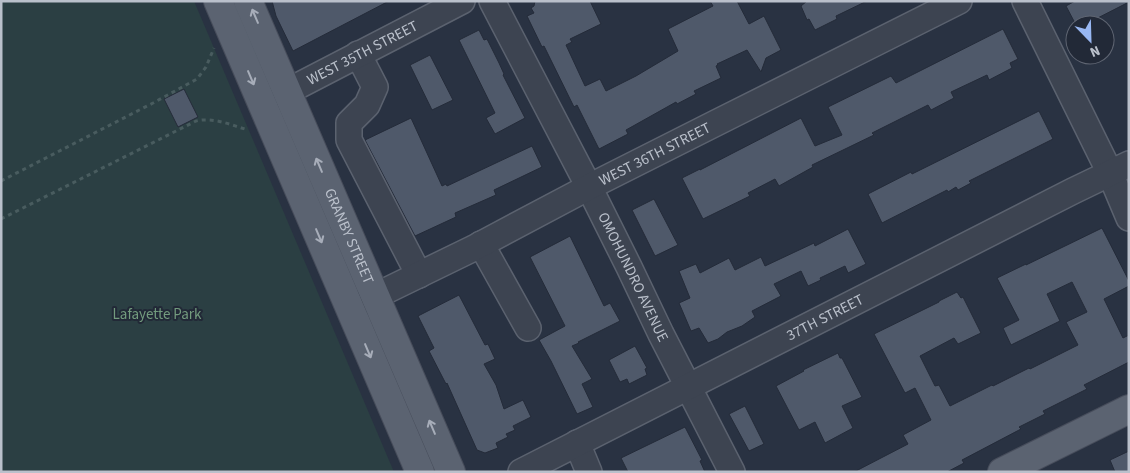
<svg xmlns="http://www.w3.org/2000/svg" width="1130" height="473" font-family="'Source Sans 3',sans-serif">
<rect width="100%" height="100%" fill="#293242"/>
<!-- green -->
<path fill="#2b3f43" d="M1,1H194L394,472H1Z"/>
<!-- building -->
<g fill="#4f596a" stroke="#242b39">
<path d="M272,1H389L293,51L276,16Z"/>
<path d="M535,1H590L601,24L570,39L572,42L566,45L585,86L600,79L606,91L636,76L678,51L668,29L713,6L710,1H737L749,24L764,16L781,50L766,58L761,72L747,50L717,64L718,65L716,66L721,78L694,91L696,94L677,104L676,102L626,130L628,134L599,149L577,105L574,107L544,46L542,47L527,16L534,13L531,8L534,6Z"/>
<path d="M807,1H867L836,16L837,19L815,30L809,19L807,20L801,6Z"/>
<path d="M1075,1H1129V2L1084,25H1076L1066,6Z"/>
<path d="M1003,29L1018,59L1010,63L1012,68L989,80L987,75L951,92L954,98L931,110L928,105L872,133L874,135L812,165L813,167L779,186L775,179L748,193L750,196L703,219L682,178L700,169V170L801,118L815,146L842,135L828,107L891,76L896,83Z"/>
<path d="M479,30L484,40L487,39L499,63L504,74L503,75L505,79L525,118L495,134L486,118L495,113L459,40Z"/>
<path d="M430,55L453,100L432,110L410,65Z"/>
<path d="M184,89L198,117L178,127L164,99Z"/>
<path d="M1039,111L1053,139L969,181L971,183L958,190L956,187L948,192L947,190L882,223L868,194L911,172L912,174Z"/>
<path d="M411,118L442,186L446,184L447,186L532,146L542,167L494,190L496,195L455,213L456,217L415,236L365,140Z"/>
<path d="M654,199L678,245L655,256L632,210Z"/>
<path d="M1102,228L1129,281V286L1104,299L1123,338L1129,335V362L1084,385L1087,389L1043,411L1045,414L1019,427L1021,429L962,460L964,463L947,472H854L908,444L903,435L931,420L915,388L905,393L874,334L939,302V301L957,292L961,298L963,297L981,333L958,344L954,338L920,356L935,386L939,385L950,406L992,385L993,386L1029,368L1030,369L1078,345L1066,322L1087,312L1072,282L1047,294L1060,321L1011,345L1003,328L1019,320L997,278L1026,264V265Z"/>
<path d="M848,229L866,264L848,273L845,266L820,278L821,280L808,286L801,271L774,284L781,296L752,311L755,317L742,326L727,332L718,339L708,343L699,328L691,331L679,303L690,298L679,271L696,264L700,273L729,258L735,270L761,257L765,266L814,243L815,246Z"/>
<path d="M570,236L604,306L610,303L620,321L578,342L579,343L572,346L592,379L582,384L593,407L577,414L551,361L539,340L565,326L530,257Z"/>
<path d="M459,295L485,345L488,344L495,359L484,364L496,385L504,409L523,400L531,417L513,426L515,430L506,434L508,437L496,443L498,448L485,453L477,450L447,383L446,384L429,351L434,348L418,316Z"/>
<path d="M635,346L647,368L645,369L647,375L629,384L627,379L620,382L609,360Z"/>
<path d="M838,353L840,358H842L862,397L842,406L853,428L825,443L815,422L799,430L776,386L804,371L803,370Z"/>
<path d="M745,406L764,444L749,451L729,414Z"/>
<path d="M685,427L702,460L700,461L705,472H628L621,458Z"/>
<path d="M1129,451V472H1115L1110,460Z"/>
</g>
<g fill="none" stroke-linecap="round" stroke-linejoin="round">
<!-- minor casing -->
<g stroke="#5b626f" stroke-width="28">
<g id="minor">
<path id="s1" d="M492,1L589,187L629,267L661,334L732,472"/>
<path d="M1025,1L1110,173L1129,218"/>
<path d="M358,54L375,87L367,105L349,123V140L419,275"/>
<path id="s2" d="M269,101L462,1"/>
<path d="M481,244L528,328"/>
<path id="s3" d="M357,305L474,248L589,187L716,123L959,1"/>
<path d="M577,443L589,472"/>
<path id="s4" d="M521,472L1073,191L1129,164"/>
</g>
</g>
<!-- major casing -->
<g stroke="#474d5b" stroke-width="30">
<g id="major">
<path d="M218,1L420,472"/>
<path id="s5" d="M248,1L451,472"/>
<path d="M1002,472L1129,409"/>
</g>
</g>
<!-- path -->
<g stroke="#495c5f" stroke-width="3" stroke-dasharray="4 4" stroke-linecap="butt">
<path d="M1,181L153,103L197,79L206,67L214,48"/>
<path d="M1,219L196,121C214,117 231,125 248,130"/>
</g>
<!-- minor -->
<use href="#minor" stroke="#3d4451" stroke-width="25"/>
<!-- major -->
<use href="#major" stroke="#5b6371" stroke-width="28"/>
</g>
<!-- one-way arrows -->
<defs><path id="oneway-shaft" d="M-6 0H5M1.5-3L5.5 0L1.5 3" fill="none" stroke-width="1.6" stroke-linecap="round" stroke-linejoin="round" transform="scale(1.25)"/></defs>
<g stroke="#a7adb9">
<use href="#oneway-shaft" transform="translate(255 16) rotate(-113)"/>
<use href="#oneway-shaft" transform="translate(251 78) rotate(67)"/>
<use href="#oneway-shaft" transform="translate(319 165) rotate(-113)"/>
<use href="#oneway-shaft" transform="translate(319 236) rotate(67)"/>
<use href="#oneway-shaft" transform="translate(368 351) rotate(67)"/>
<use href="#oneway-shaft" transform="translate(432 427) rotate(-113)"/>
</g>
<g text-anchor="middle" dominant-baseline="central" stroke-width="4" stroke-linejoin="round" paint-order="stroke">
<!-- street labels -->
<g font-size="15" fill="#bac0cb" stroke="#222937">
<text stroke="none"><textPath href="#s2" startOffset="105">WEST 35TH STREET</textPath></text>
<text stroke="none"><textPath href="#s3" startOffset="334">WEST 36TH STREET</textPath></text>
<text stroke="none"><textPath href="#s5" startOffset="256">GRANBY STREET</textPath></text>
<text stroke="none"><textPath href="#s1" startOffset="310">OMOHUNDRO AVENUE</textPath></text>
<text stroke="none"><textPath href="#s4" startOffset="341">37TH STREET</textPath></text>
</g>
<!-- park labels -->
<g font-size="15" fill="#739b7e" stroke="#222937">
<text x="157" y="314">Lafayette Park</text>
</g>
</g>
<!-- border -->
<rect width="1130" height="473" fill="none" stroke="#bac0cb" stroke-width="5"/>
<!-- north arrow -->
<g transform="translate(1090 40) rotate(157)"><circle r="24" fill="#222937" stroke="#5f6572"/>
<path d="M0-4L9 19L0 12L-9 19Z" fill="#98b7f2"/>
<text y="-8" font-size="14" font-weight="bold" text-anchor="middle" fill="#bac0cb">N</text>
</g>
</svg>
